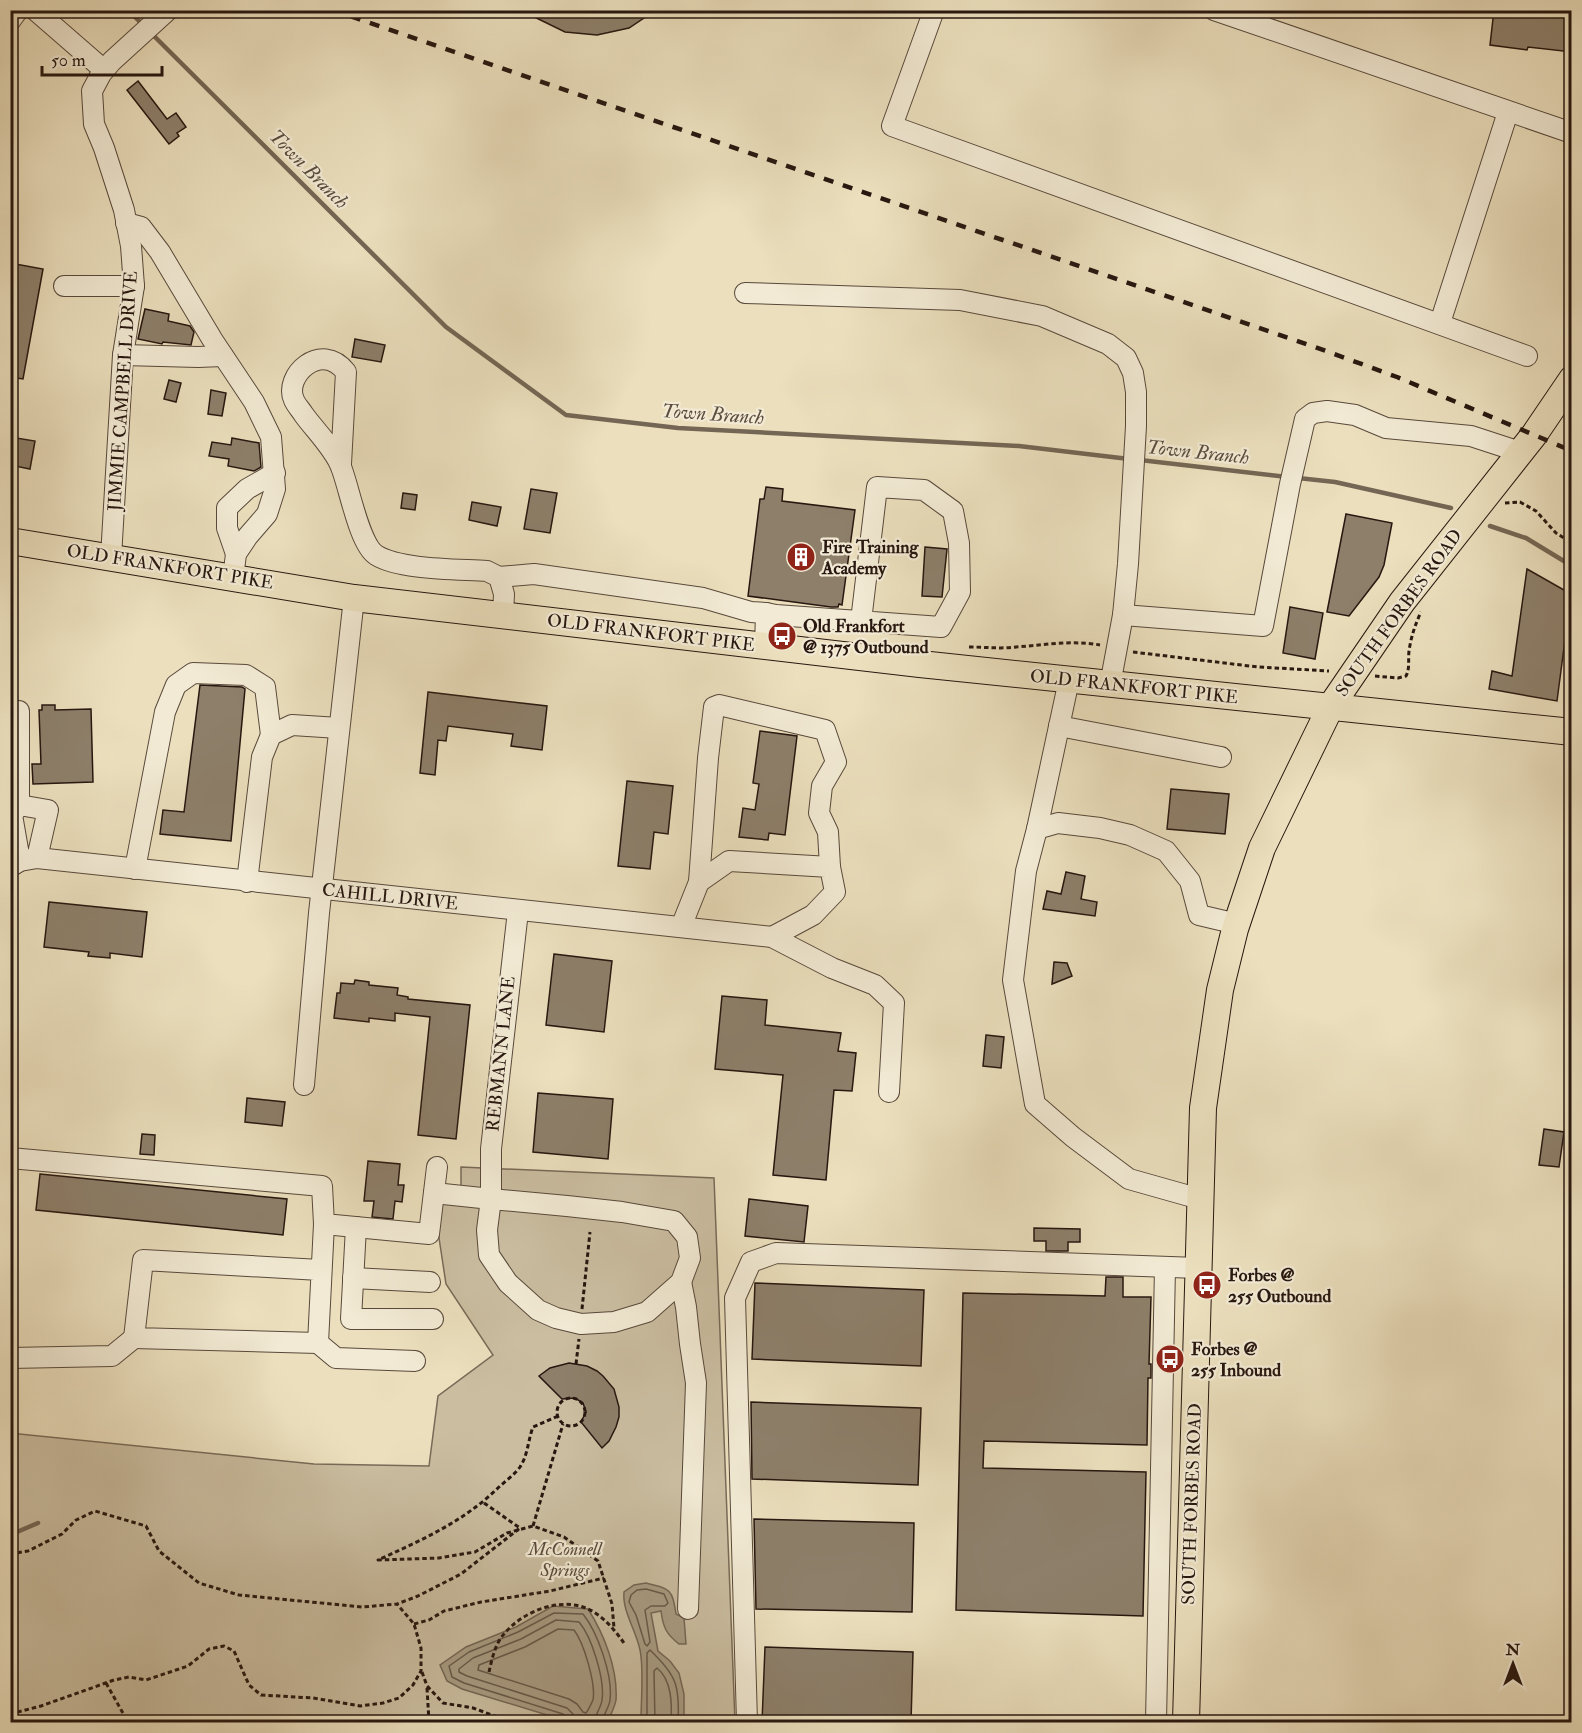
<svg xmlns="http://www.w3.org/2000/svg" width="1582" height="1733" font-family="'IM FELL Double Pica',serif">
<rect width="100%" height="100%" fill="#ebdfbd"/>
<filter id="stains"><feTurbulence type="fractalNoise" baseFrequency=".00333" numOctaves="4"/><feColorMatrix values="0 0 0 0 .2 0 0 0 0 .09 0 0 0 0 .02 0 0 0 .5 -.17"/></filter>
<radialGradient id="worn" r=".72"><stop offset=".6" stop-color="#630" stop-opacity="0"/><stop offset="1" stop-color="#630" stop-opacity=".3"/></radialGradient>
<!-- green -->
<path fill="#cabda0" stroke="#786a58" stroke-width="1.5" d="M461,1167L714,1178L735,1722H11L10,1433L314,1464L429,1466L438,1396L493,1355L446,1284L434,1205L461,1201Z"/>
<!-- water -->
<g fill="#a89b82" stroke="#746654" stroke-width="1.5">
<path d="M646,1583C671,1589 672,1589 676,1614L684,1618L686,1644H679C666,1634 663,1627 661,1611L651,1613L658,1651L670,1661L679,1673L684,1694V1722H643L641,1720C641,1701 644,1668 640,1650C636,1630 622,1611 624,1592L634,1585Z"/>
<path d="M553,1606L588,1609C604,1634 618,1669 616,1700C615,1707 610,1715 608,1722H570L462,1689L447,1681L440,1665L466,1647L516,1627Z"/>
</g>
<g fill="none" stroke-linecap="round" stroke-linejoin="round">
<!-- shore -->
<g stroke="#685949" stroke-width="1.5">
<path d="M646,1589L664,1594L668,1603L665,1606H651L645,1610L650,1642L647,1646L645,1644L636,1615L629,1602L631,1595L637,1590Z"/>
<path d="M558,1629L574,1630C584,1643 596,1684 593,1700C591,1704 589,1709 586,1713L583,1712L577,1704L569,1699L478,1670L479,1665L525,1647Z"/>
<path d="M568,1722L567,1717L563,1714L464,1683L452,1677L449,1666L469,1652L518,1632L554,1613L583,1614C598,1633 613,1676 610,1700C609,1708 603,1715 602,1722"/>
<path d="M575,1722L573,1714L567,1708L467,1676L459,1672V1669L473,1658L521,1639L556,1620L579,1622C592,1637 605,1680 602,1700C601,1708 595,1714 595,1722"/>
<path d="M647,1722V1653L650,1650C676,1675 680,1685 678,1722"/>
<path d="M655,1722L654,1671L657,1668C672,1680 672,1704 671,1722"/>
</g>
<!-- stream -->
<g stroke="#746654" stroke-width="4.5">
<path d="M128,10L144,26"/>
<path d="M150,32L446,327L566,415L678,428L1019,446L1129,459"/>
<path d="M1140,460L1287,477"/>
<path d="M1298,478L1335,482L1451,508"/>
<path d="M1490,526L1526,538L1572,566"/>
<path d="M10,1535L38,1523"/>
</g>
</g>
<!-- building -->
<g fill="#8d7f6a" stroke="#271710" stroke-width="1.5">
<path d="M520,10H656L629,28L597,35L565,32Z"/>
<path d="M1494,10H1548L1572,13V52L1528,47L1527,50L1490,45Z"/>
<path d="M138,81L167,119L176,113L186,127L177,133L179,136L169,144L127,90Z"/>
<path d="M10,263L43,269L23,379L10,377Z"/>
<path d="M145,309L169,314L168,321L190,326L194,332L191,345L163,342L162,344L138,339Z"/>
<path d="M355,339L385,345L381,362L352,357Z"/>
<path d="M169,380L181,383L176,402L164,399Z"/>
<path d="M211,390L226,393L222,416L208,414Z"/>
<path d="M10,437L35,441L30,469L10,465Z"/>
<path d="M232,438L259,443L261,467L254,471L228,466L229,459L209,456L212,442L231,445Z"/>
<path d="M766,487L783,489L782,501L855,510L842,605L839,604L838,607H831L748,596L760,499H764Z"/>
<path d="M531,489L557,493L550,533L524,529Z"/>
<path d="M403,493L417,495L415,510L401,508Z"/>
<path d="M472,502L501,507L497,526L469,520Z"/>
<path d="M1346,514L1392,523L1384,565L1379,577L1349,616L1327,612Z"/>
<path d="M925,547L947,549L942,597L922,596Z"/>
<path d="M1527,569L1571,594L1557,701L1489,689L1492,671L1512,676Z"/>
<path d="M1290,607L1323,613L1315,659L1283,653Z"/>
<path d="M200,685L242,687L245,689L231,841L160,834L163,810L184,812Z"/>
<path d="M428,692L547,706L542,750L511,746L513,734L448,726L446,741L438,740L435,775L420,773Z"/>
<path d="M42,705H55V710L91,709L93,782L33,784L32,764H41L39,710H42Z"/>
<path d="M760,731L797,736L785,835L769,833L768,840L739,837L743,808L755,810L759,784L753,783Z"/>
<path d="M627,781L673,786L668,834L654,832L650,869L618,866Z"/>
<path d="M1171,789L1229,794L1225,834L1167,829Z"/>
<path d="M1066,872L1085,876L1081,899L1097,902L1095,916L1043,909L1047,891L1061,894Z"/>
<path d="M49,902L147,912L142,957L110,953V958L88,956L89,952L44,947Z"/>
<path d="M554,954L612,961L604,1032L546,1025Z"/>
<path d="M1054,962L1067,963L1072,976L1052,984Z"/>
<path d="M355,980L369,982V985L398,988L397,995L408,997V999L470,1005L456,1139L418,1135L430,1017L395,1013V1021L369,1018V1022L334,1018L337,993H340L341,983L354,984Z"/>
<path d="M722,996L767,1000L765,1025L841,1033L838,1051L856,1053L852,1091L834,1090L826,1180L773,1175L783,1075L715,1069Z"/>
<path d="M986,1035L1004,1037L1001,1068L983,1066Z"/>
<path d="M538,1093L613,1099L608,1159L533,1152Z"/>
<path d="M247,1098L285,1102L282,1126L245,1122Z"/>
<path d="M1544,1129L1564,1132L1559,1167L1539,1165Z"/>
<path d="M142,1134L155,1135L154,1155L140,1154Z"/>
<path d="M368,1161L400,1164L398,1185H404L402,1202L395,1201L393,1219L372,1217L374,1201H364Z"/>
<path d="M40,1174L287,1199L283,1235L36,1210Z"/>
<path d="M749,1199L808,1206L804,1242L745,1236Z"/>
<path d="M1034,1228L1080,1229V1242H1068V1251H1046V1241H1034Z"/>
<path d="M1106,1277H1123V1297H1151L1149,1364H1151V1378H1148L1147,1445L984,1441L983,1468L1146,1472L1143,1616L956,1610L963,1293L1105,1296Z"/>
<path d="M755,1283L924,1290L921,1366L752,1359Z"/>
<path d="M569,1363L587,1366L597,1371L603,1376L614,1389L619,1407V1417L616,1427L609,1441L602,1448L581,1422L586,1412L583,1403L575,1398L562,1399L539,1376L550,1368Z"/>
<path d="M751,1402L921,1408L918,1485L752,1479Z"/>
<path d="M754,1519L914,1523L912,1612L756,1609Z"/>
<path d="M765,1647L913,1652L911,1722H762Z"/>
</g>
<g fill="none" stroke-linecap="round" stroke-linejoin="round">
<!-- minor casing -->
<g stroke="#58493b" stroke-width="22">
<g id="minor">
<path d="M35,10L104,70"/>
<path d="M934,10L892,126L1527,356"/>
<path d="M1214,10L1572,133"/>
<path d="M10,21L18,10"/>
<path d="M126,223L141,227L160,252L212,339L254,402L271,437L275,489L267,514L248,536L236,554L233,578"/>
<path d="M64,286H134"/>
<path d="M745,293L960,300L1042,316L1108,344L1126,358L1133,373L1136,392V426L1128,564L1123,615L1110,685"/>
<path d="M1440,323L1508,112"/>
<path d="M123,355L198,357L223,356"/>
<path d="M341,464L346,372C321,340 283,376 294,400C296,405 301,410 304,415C315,430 335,450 341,467C349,486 359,544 376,555C400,570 457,569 487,571L499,577L504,594L503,616"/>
<path d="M236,554L227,528V508L247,489L275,473"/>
<path d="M111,557L123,355L134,286L131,246L124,210L104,148L94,124L92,91L101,74L112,61L168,10"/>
<path d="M499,577L534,574L703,598L751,612L766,613"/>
<path d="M1123,615L1263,626L1290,484L1305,419L1313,413L1327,411L1355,415L1386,428L1471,436L1520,452"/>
<path d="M765,646L766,613L776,615L941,627L960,592L959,543L953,511L924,490L877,487L861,621"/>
<path d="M19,711V805"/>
<path d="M1059,726L1221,757"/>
<path d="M1037,829L1069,680"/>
<path d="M20,861L12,815L19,805L48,810L37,858"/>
<path d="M10,867L20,861L37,858L772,937L832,968L875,985L894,1003L889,1092"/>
<path d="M135,869L165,712L176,685L193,673L246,675L265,687L271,735"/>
<path d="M247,882L262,757L271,735L292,725L339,728"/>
<path d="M699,882L708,758L714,707L719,705L825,730L836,762L822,786L819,813L828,832L830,867"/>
<path d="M681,927L699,882L729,861L830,867L835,892L813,915L772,937"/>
<path d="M304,1085L319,913L354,598"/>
<path d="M10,1158L322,1186L324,1224L429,1234L437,1167"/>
<path d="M434,1193L491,1199L567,1206L622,1212L674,1221L687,1237L690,1258L681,1282L647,1312L614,1322L581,1324L556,1318L538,1310L508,1283L489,1255L487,1230L491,1199V1149L518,911"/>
<path d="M1200,1199L1129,1179L1073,1137L1035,1104L1013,980L1026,871L1037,829L1058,823L1100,828L1130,835L1166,851L1190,881L1199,915L1237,924"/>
<path d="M356,1227L351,1319H433"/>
<path d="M320,1270L143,1260L134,1338L318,1343L324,1224"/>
<path d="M353,1278L430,1282"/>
<path d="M681,1282L686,1307L690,1344L696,1383L688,1609"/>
<path d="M318,1343L336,1358L415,1361"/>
<path d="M10,1358L112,1356L134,1338"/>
<path d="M747,1722L735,1298L751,1262L776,1253L1198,1268"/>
<path d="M1156,1722L1165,1267"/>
</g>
</g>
<!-- major casing -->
<g stroke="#271710" stroke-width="28">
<g id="major">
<path d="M10,541L354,598L920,664L1572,732"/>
<path d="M1186,1722L1203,1108L1220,990L1235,929L1262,848L1331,706L1402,602L1534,435L1572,379"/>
</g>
</g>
<!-- path -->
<g stroke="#271710" stroke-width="3" stroke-dasharray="4.5 3" stroke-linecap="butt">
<path d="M1505,503L1520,502L1536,511L1556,533L1572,543"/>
<path d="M969,647C985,647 1001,649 1016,647C1044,645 1072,640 1100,645"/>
<path d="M1133,652L1258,667L1329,671"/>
<path d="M1375,676L1398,678L1406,676C1410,669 1408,660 1409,651C1411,637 1415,625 1421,612"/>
<path d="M582,1309L590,1232"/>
<path d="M576,1364L579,1339"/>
<circle cx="571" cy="1412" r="14"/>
<path d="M558,1416L533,1427C528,1440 528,1455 520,1467C515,1474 507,1480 500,1486C465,1521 422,1540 378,1560L439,1558L475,1552L507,1533L533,1526L564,1537L598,1561L612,1604L614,1628"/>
<path d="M533,1526L563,1424"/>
<path d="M10,1554L28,1551L62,1534L76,1520L95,1511L146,1526L159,1551L199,1583L239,1595L362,1607L397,1604L418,1596L461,1574L520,1528L484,1503"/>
<path d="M414,1624L429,1620L444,1611L481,1602L550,1591L604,1578"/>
<path d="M422,1672L427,1686L443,1703L473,1708L511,1722"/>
<path d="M489,1672C492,1659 495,1644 504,1634C521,1613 556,1598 583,1607C601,1613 614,1629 624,1643"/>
<path d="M106,1683L124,1715V1722"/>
<path d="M427,1688L429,1722"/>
<path d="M10,1714L41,1706L114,1680L129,1677L146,1680L188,1666L209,1649L224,1646L234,1651L249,1685L261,1695L313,1698L360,1706L383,1703L399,1698L413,1685L421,1671V1648L414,1624L397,1604"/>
</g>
<!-- minor -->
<use href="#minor" stroke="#f2ead4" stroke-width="20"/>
<!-- major -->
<use href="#major" stroke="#ebdfbd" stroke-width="26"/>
<!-- rail -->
<path stroke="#271710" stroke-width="4.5" stroke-dasharray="10 10" stroke-linecap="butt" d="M332,10L1315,347L1397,377L1572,451"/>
</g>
<!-- icons -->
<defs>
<g id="building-disc" transform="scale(1.5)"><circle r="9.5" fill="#8f2418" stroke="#f2ead4"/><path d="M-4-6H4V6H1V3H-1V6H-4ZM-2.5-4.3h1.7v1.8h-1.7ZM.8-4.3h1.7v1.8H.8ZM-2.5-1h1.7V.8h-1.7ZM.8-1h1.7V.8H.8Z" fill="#fff"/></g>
<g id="bus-disc" transform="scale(1.5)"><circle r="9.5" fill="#8f2418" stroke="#f2ead4"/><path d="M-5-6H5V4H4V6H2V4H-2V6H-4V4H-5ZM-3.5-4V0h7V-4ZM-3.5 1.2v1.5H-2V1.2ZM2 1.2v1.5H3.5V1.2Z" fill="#fff"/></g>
</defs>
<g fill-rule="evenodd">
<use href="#building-disc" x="801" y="557"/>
<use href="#bus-disc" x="782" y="636"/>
<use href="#bus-disc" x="1207" y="1285"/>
<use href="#bus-disc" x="1170" y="1359"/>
</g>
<g text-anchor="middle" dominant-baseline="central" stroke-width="4.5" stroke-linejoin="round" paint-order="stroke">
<!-- street labels -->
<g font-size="18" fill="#271710" stroke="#f2ead4">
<text transform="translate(123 391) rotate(-86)">JIMMIE CAMPBELL DRIVE</text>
<text transform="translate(170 567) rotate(9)">OLD FRANKFORT PIKE</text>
<text transform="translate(1399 613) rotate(-54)">SOUTH FORBES ROAD</text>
<text transform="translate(651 633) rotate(7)">OLD FRANKFORT PIKE</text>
<text transform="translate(1134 687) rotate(6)">OLD FRANKFORT PIKE</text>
<text transform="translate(390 897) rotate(6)">CAHILL DRIVE</text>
<text transform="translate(501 1054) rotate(-84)">REBMANN LANE</text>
<text transform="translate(1192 1504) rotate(-88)">SOUTH FORBES ROAD</text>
</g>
<!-- poi labels -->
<g font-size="18" font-weight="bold" fill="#271710" stroke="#f2ead4" text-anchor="start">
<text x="822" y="547">Fire Training<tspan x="822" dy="21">Academy</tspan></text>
<text x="803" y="626">Old Frankfort<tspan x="803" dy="21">@ 1375 Outbound</tspan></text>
<text x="1228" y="1275">Forbes @<tspan x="1228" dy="21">255 Outbound</tspan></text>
<text x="1191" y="1349">Forbes @<tspan x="1191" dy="21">255 Inbound</tspan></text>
</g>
<!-- park labels -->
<g font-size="18" font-style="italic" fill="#58493b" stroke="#f2ead4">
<text x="565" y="1549">McConnell<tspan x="565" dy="21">Springs</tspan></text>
</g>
<!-- water labels -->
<g font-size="20" font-style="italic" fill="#5b4c3e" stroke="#f2ead4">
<text transform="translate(309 169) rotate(45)">Town Branch</text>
<text transform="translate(713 414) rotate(4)">Town Branch</text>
<text transform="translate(1198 452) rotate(6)">Town Branch</text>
</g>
</g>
<!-- margin -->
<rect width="1582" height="1733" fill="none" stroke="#ebdfbd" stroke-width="36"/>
<rect x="12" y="12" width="1558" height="1709" fill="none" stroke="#271710" stroke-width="3"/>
<rect x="18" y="18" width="1546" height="1697" fill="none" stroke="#271710" stroke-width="1.5"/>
<!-- north arrow -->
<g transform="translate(1513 1664)" stroke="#f2ead4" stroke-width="4.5" paint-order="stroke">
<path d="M0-4.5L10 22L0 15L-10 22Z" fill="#271710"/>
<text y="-9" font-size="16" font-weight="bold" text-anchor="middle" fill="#271710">N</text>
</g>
<!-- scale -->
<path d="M42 66v9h120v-9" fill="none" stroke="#271710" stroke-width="3"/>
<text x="51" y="66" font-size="18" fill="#271710" stroke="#f2ead4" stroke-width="4.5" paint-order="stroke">50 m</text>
<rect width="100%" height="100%" filter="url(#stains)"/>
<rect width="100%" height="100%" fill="url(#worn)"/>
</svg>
